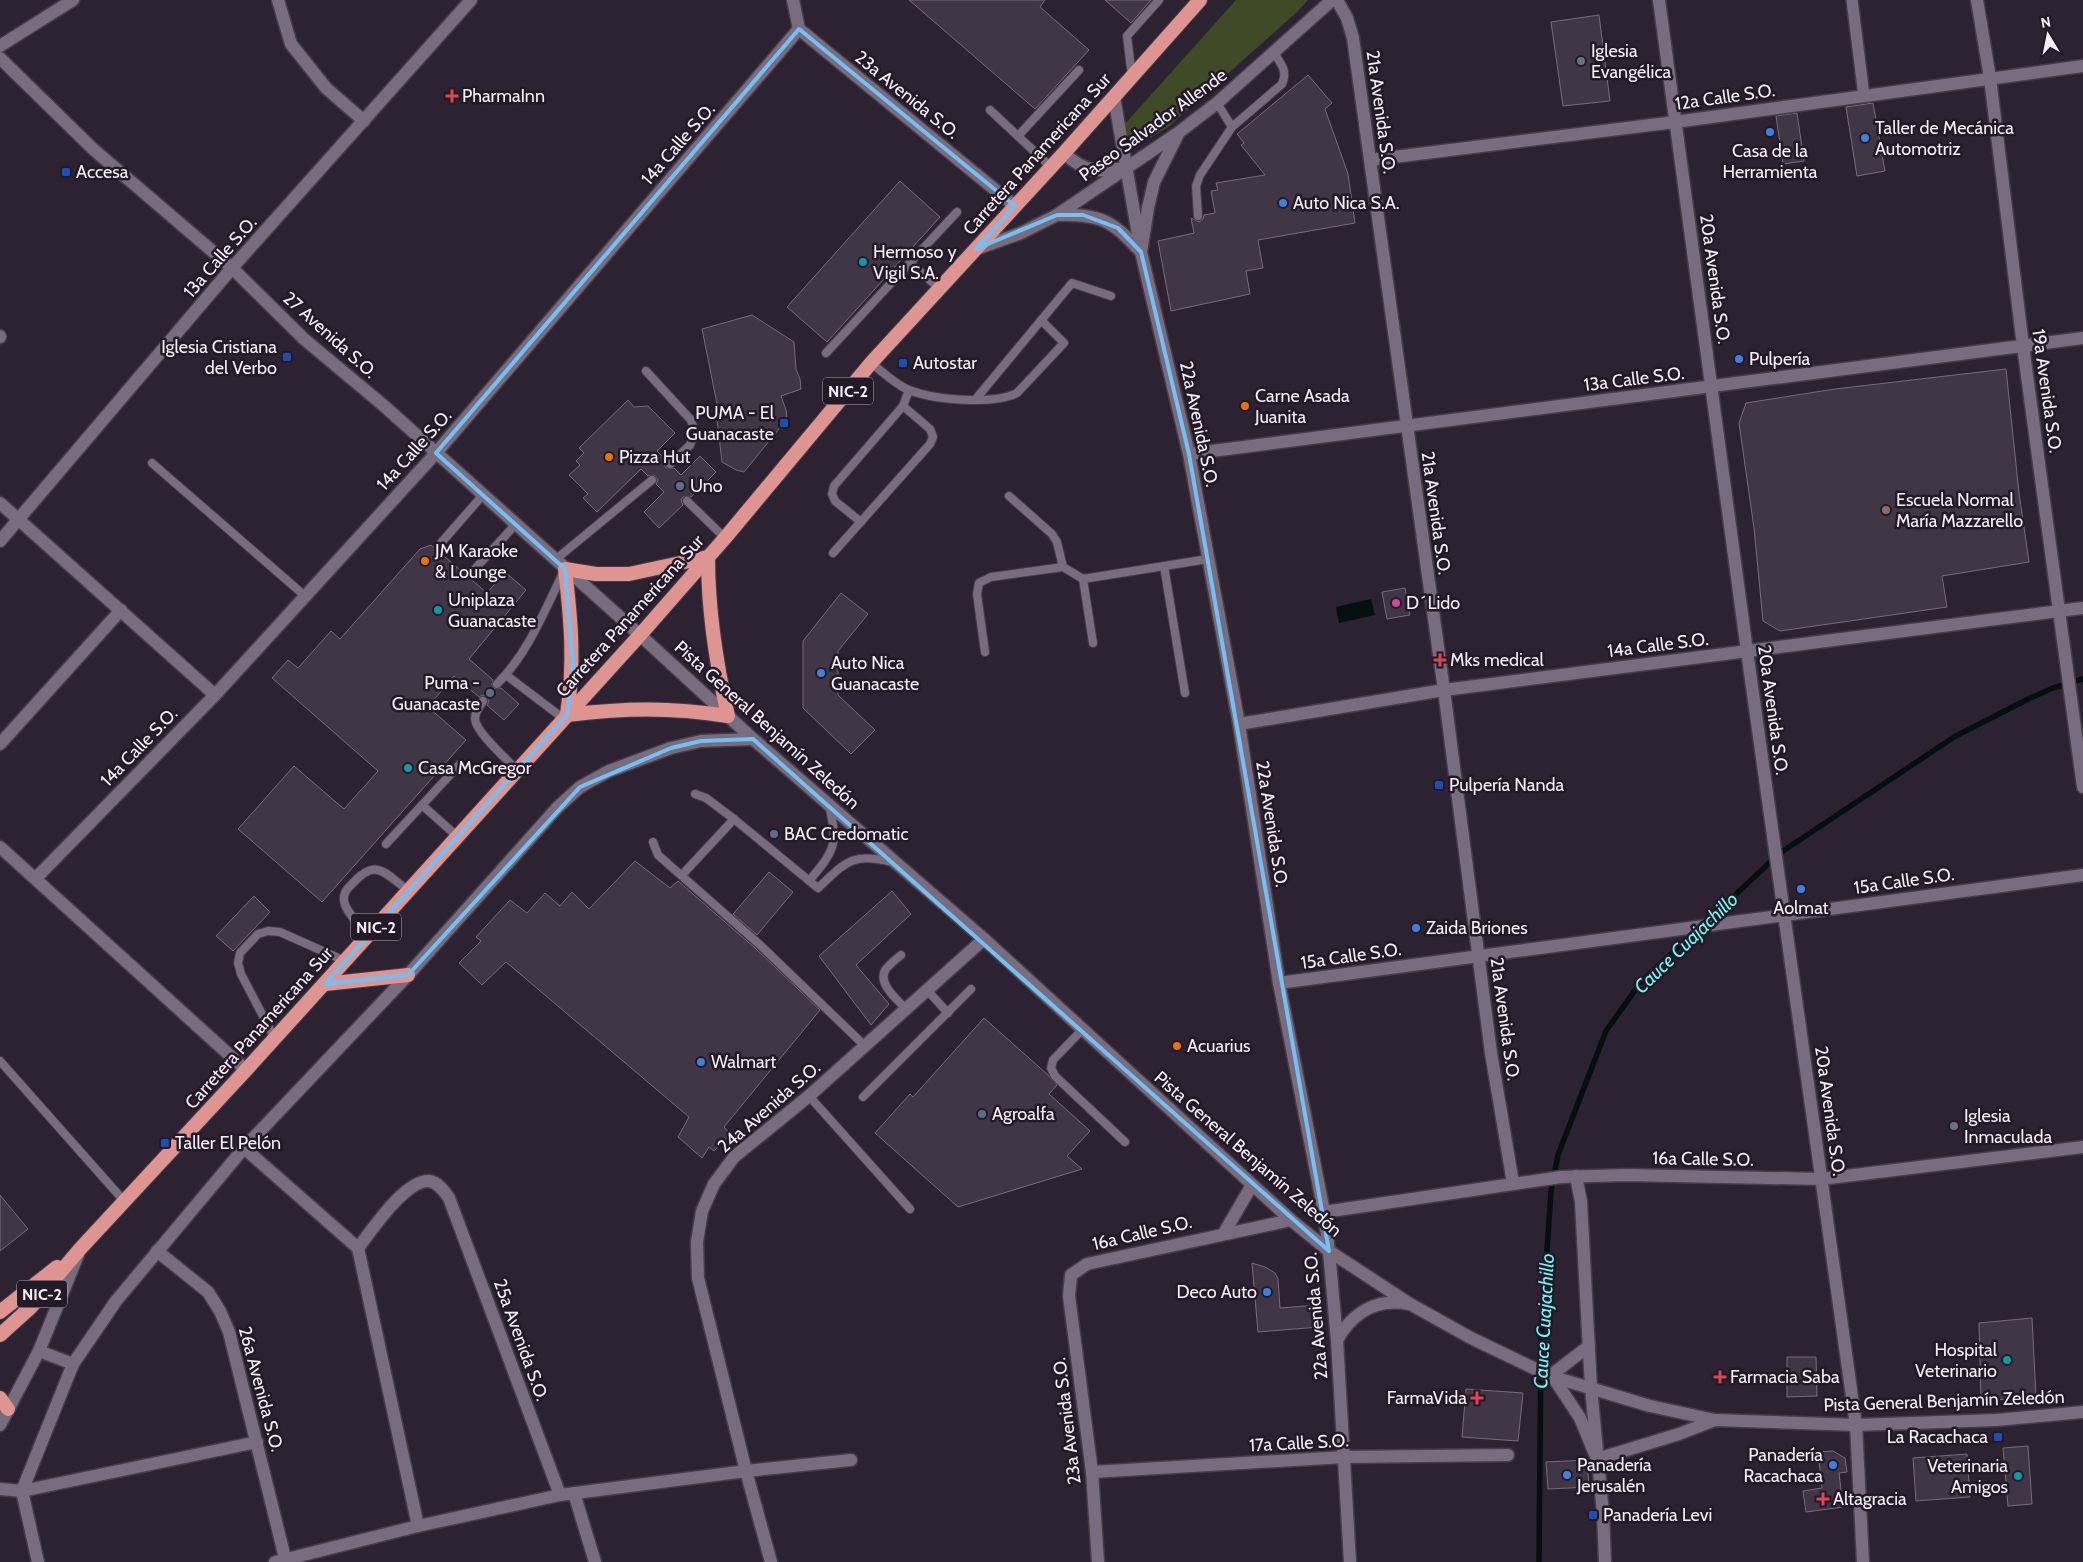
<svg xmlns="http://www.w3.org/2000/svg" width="2083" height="1562" font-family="Cabin,sans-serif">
<rect width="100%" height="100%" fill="#2d2231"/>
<!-- green -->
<path fill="#3f4b26" d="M1236,0H1308L1297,12L1167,128L1138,145L1127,140L1124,125Z"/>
<!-- water -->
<path fill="#040f0f" d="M1371,599L1375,615L1339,623L1336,607Z"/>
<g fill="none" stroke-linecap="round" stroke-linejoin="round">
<!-- stream -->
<g stroke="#040f0f" stroke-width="5.5">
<path d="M1704,924L1780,853L1954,737L2028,699L2053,688L2083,679"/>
<path d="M1539,1562L1541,1340L1551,1191L1558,1155L1606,1031L1641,982L1697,930"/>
</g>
</g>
<!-- building -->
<g fill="#413646" stroke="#786b7d">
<path d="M909,0H1045L1040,7L1089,50L1035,109Z"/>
<path d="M1105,0H1151L1131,23Z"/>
<path d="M1599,15L1610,101L1563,106L1551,22Z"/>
<path d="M1308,75L1332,103L1325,109L1348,174L1355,223L1258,240L1263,268L1246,271L1250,294L1171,311L1158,241L1194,233L1191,218L1199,222L1203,219L1204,215L1215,213L1211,191L1218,190L1216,183L1265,175L1241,145L1244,143L1237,134Z"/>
<path d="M1873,103L1885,171L1857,176L1846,107Z"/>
<path d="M1797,113L1804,161L1783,164L1776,116Z"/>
<path d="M900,181L940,217L827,342L787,307Z"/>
<path d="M752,315L794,342L796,369L800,379L801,389L781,396L786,410L787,419L744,472L736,470L722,462L717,420L720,419L702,329Z"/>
<path d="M2006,369L2019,493L2029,562L1942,576L1947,607L1780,631L1763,621L1754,528L1739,423L1746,403L1835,389Z"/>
<path d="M628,400L634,407L648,406L675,433L657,451L666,460L664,465L666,468H674L681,475L700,456L716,472L691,497H683L681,500L683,505L659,528L644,512L664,492L656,484L658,480L654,475L648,476L641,469L597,512L583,498L588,494L569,475L580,465L576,461L584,453L579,448Z"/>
<path d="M431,545L487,593L505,572L526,590L469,659L493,680L492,685L494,688H501L519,704L504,720L487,705L489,701L487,697L483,695L479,697L454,676L428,707L466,740L322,902L238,829L294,766L344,809L378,771L272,678L288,660L298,668L331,631L340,639L420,549Z"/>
<path d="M1405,588L1410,615L1387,619L1382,592Z"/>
<path d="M841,593L868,614L838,651V695L875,730L851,754L803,708V641Z"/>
<path d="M635,861L670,888L678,881L755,948L820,1010L724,1127L730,1134L714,1151L709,1147L702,1158L678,1137L689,1117L506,962L482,985L459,963L481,941L476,937L510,900L527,913L545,893L560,906L572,892L589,909Z"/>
<path d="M769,872L793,892L757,935L733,914Z"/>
<path d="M892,891L911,914L856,965L889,1004L871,1025L819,956Z"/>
<path d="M254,896L270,912L233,951L216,936Z"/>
<path d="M984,1018L1048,1075L1057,1085L1049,1094L1090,1131L1067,1156L1082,1169L958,1207L875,1133L910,1094L913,1097Z"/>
<path d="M0,1195L28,1229L0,1251Z"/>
<path d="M1252,1263L1265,1267L1275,1273L1278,1279L1280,1308L1318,1305L1319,1327L1258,1332Z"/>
<path d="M2032,1318L2036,1397L1981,1401L1979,1323Z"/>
<path d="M1787,1357H1816L1817,1396L1787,1397Z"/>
<path d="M1466,1389L1523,1393L1518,1441L1462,1437Z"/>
<path d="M2028,1446L2032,1504L2008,1506L2003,1448Z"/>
<path d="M1833,1451L1845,1458L1847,1472L1839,1473L1843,1507L1806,1512L1803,1491L1822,1488L1818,1452Z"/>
<path d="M1967,1454L1970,1497L1916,1501L1913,1458Z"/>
<path d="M1587,1460L1589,1487L1548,1489L1546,1462Z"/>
</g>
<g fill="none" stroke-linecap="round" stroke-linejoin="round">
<!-- service casing -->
<g stroke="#463d4a" stroke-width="10">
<g id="service">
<path d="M1132,77L1127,36L1159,0"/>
<path d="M1217,103L1232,127"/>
<path d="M990,110L1051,167"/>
<path d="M1018,136L1079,70"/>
<path d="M1198,216L1196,186L1200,175L1232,127L1282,84C1288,71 1281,64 1274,53"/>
<path d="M910,263L940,289"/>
<path d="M826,353L957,212"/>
<path d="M871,363C883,372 896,385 909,390C934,400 993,405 1017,393L1064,343L1041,320"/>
<path d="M646,371L691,420L695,433L690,445L670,464"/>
<path d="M975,400L1072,283L1111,296"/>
<path d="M152,463L305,596"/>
<path d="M1009,496L1052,534L1057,542L1063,567"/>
<path d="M687,501L725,538"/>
<path d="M861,522L835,501L832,494L834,486L903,406L909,390"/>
<path d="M441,543L482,496"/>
<path d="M833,553L930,444L933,437L930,429L903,406"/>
<path d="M555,560L652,480"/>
<path d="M1164,566L1185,693"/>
<path d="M473,571L515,525"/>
<path d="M1083,579L1093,643"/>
<path d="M985,652L977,594L979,583L991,577L1063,567L1083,579L1208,559"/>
<path d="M506,675L564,719"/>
<path d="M497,684C528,653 544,612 563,573"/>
<path d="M483,701C479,707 475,712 475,719C476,733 508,760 518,771"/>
<path d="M695,794L706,798L734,819L818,888C846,862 852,852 892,862"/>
<path d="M422,805L458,837"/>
<path d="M653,842L658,855L759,944L865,1046"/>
<path d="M386,844L460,764"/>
<path d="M682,875L734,819"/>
<path d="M809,881C834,851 839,845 829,806"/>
<path d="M369,935C361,926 346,913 344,901C343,893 347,889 352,884C377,857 384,873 409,891"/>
<path d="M901,955C896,959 890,964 886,969C876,983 898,1000 906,1009"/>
<path d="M927,990L948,1013"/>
<path d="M1082,1030L1053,1060L1051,1068L1055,1076L1125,1142"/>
<path d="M275,1039L241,974L238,963L240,953L258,934L268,931L280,932L345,961"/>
<path d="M0,1061L125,1202"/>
<path d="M809,1096L910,1209"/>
<path d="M863,1097L971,989"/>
</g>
</g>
<!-- pedestrian casing -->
<g stroke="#463d4a" stroke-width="14">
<path id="pedestrian" d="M1852,0L1864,96"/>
</g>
<!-- minor casing -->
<g stroke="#463d4a" stroke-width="15">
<g id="minor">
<path d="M278,0L291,44L326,88L364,121"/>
<path d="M793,0L799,29L1015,206"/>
<path d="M1337,0L1347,18L1353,38L1444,690L1491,1053L1513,1183"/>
<path d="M1977,0L1990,78L2023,346L2083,787"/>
<path d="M0,46L73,0"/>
<path d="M1114,97L1141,252L1189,454L1239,724L1279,983L1324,1212L1329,1251L1337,1340L1350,1562"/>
<path d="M1370,160L1675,122L2083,66"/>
<path d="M0,336V337"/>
<path d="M1189,454L2083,338"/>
<path d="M0,503L215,695"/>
<path d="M0,541L232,268L471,0"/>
<path d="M1239,724L1444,690L2083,608"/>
<path d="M0,744L121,610"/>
<path d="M0,847L246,1070"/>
<path d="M36,878L215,695L436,453L799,29"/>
<path d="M1279,983L2083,875"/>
<path d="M244,1148L358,1248L418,1526"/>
<path d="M1576,1176L1581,1202L1591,1388L1603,1513L1605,1562"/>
<path d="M1324,1212L1561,1177L1626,1175L1821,1179L2083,1147"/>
<path d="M1224,1233L1252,1185"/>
<path d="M358,1248C372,1230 405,1180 429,1181C438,1182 444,1191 449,1198L560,1495"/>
<path d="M157,1251L208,1292L220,1311L229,1332L286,1562"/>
<path d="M1856,1425L1863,1562"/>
<path d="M1597,1459L1679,1434L1715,1420"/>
<path d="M1092,1472L1344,1457L1508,1455"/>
<path d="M0,1489L22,1491L73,1364L116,1301L244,1148L408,975L557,808L580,787L609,771L671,748L701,741L753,739"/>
<path d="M574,1493L595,1562"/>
<path d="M38,1562L22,1491L257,1442"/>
<path d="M275,1562L418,1526L560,1495L746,1471L851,1460"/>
<path d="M771,1562L746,1471L698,1278L697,1242L702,1211L714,1184L734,1157L809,1096L984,939"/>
<path d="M1098,1562L1092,1472L1069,1296L1071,1275L1087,1264L1291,1220"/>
</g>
</g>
<!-- tertiary casing -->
<g stroke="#463d4a" stroke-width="15">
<g id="tertiary">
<path d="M1659,0L1747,651L1856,1425"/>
<path d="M1064,153C1085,173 1098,172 1125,168"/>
<path d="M1057,215C1102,214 1111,220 1141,252"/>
<path d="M976,249L1021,233L1057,215L1178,133L1217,103L1332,0"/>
<path d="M1141,252L1148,208L1154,182L1178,134"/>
</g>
</g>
<!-- secondary casing -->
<g stroke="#463d4a" stroke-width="15">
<g id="secondary">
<path d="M0,58L93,149L232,268L304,339L383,405L640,635L753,739L984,939L1291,1220L1329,1251L1410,1304L1471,1338L1550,1376L1650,1406L1715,1420L1856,1425L1996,1420L2083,1412"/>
<path d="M1337,1340C1353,1312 1377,1298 1409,1304"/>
<path d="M39,1351L73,1364"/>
<path d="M1550,1376L1589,1346"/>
<path d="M1553,1377L1580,1418L1597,1459"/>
<path d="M0,1425L39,1351L78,1255"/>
</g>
</g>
<!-- trunk casing -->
<g stroke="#463d4a" stroke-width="16">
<g id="trunk">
<path d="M567,714C575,664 571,620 565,569L596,574H629L708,557"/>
<path d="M567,715C626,708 669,707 728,716C716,663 708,611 708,557"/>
<path d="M325,984L408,975"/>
<path d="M0,1312L57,1267"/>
<path d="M0,1335L31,1307L80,1249L246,1070L640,635L725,538L871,363L1064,153L1200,0"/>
<path d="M0,1398L8,1409"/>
</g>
</g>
<!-- service -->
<use href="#service" stroke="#786c7e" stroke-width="8"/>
<!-- pedestrian -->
<use href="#pedestrian" stroke="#786c7e" stroke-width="11"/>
<!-- minor -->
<use href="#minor" stroke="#786c7e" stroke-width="12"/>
<!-- tertiary -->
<use href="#tertiary" stroke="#786c7e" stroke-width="12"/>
<!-- secondary -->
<use href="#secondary" stroke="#786c7e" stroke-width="12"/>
<!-- trunk -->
<use href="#trunk" stroke="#de9592" stroke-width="14"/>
</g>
<!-- marked area -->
<path fill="none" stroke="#74c0f6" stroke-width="4" stroke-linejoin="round" d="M799,29L1015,206L976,249L1057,215H1083L1118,228L1141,252L1189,454L1329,1251L753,739L701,741L671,748L580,787L408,975L325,984L567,715L573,667L565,569L436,453Z"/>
<!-- markers -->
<g fill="#6b7280" stroke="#231927" stroke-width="2">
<circle cx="1581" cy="61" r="5"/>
<circle cx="1954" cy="1126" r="5"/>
</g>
<g fill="#e0444e" stroke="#231927" stroke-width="2">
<path d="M449.5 88.5h5v5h5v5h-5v5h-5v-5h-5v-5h5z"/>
<path d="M1437.5 652.5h5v5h5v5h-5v5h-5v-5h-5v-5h5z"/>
<path d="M1717.5 1369.5h5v5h5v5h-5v5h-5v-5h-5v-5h5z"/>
<path d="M1474.5 1390.5h5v5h5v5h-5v5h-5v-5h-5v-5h5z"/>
<path d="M1820.5 1491.5h5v5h5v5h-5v5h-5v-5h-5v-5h5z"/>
</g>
<g fill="#3f7fe0" stroke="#231927" stroke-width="2">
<circle cx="1770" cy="132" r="5"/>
<circle cx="1865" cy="138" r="5"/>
<circle cx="1283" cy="203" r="5"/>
<circle cx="1739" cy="359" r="5"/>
<circle cx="821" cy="673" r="5"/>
<circle cx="1801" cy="889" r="5"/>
<circle cx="1416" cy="928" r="5"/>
<circle cx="701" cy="1062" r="5"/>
<circle cx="1267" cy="1292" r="5"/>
<circle cx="1833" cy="1465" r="5"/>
<circle cx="1567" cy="1475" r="5"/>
</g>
<g fill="#1a4fb4" stroke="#231927" stroke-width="2">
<rect x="61" y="167" width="10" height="10" rx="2.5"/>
<rect x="282" y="352" width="10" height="10" rx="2.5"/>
<rect x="898" y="358" width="10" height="10" rx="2.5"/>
<rect x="779" y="418" width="10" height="10" rx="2.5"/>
<rect x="1434" y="780" width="10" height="10" rx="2.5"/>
<rect x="160" y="1138" width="10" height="10" rx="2.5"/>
<rect x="1993" y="1432" width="10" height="10" rx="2.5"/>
<rect x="1588" y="1510" width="10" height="10" rx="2.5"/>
</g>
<g fill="#0f9aa8" stroke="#231927" stroke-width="2">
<circle cx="863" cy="262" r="5"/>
<circle cx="438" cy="610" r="5"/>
<circle cx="408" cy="768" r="5"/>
<circle cx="2007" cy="1360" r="5"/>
<circle cx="2018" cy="1476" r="5"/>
</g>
<g fill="#e8710a" stroke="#231927" stroke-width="2">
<circle cx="1245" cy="406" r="5"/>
<circle cx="609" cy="457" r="5"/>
<circle cx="425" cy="561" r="5"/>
<circle cx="1177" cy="1046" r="5"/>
</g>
<g fill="#5c6f8a" stroke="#231927" stroke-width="2">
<circle cx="680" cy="486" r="5"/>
<circle cx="490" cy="693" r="5"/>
<circle cx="774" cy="834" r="5"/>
<circle cx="982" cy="1114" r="5"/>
</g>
<circle fill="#8d6e63" stroke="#231927" stroke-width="2" cx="1886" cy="510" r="5"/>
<circle fill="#d1479c" stroke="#231927" stroke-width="2" cx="1396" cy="603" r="5"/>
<g text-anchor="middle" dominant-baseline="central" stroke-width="5" stroke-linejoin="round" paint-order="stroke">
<!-- shield labels -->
<g fill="#231927" stroke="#b6aeb9" stroke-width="1">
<rect x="823" y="377.5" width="50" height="27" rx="4"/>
<rect x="351" y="913.5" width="50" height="27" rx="4"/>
<rect x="17" y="1280.5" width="50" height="27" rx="4"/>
</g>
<g font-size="16" font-weight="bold" fill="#f5eef8">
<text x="848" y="391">NIC-2</text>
<text x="376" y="927">NIC-2</text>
<text x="42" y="1294">NIC-2</text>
</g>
<!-- poi labels -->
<g font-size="18" fill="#f5eef8" stroke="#231927" text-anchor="start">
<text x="1591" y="51">Iglesia<tspan x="1591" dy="21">Evangélica</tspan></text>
<text x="462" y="96">PharmaInn</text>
<text x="1875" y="128">Taller de Mecánica<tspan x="1875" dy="21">Automotriz</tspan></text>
<text x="1770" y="151" text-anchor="middle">Casa de la<tspan x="1770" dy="21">Herramienta</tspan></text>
<text x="76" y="172">Accesa</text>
<text x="1293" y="203">Auto Nica S.A.</text>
<text x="873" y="252">Hermoso y<tspan x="873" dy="21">Vigil S.A.</tspan></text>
<text x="277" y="347" text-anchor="end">Iglesia Cristiana<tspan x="277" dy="21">del Verbo</tspan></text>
<text x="1749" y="359">Pulpería</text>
<text x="913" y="363">Autostar</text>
<text x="1255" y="396">Carne Asada<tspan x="1255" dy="21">Juanita</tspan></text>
<text x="774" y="413" text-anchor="end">PUMA - El<tspan x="774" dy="21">Guanacaste</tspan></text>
<text x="619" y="457">Pizza Hut</text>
<text x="690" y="486">Uno</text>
<text x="1896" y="500">Escuela Normal<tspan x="1896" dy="21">María Mazzarello</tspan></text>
<text x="435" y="551">JM Karaoke<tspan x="435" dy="21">&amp; Lounge</tspan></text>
<text x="448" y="600">Uniplaza<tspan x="448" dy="21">Guanacaste</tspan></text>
<text x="1406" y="603">D´Lido</text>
<text x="1450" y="660">Mks medical</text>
<text x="831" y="663">Auto Nica<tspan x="831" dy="21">Guanacaste</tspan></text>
<text x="480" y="683" text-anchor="end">Puma -<tspan x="480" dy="21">Guanacaste</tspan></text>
<text x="418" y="768">Casa McGregor</text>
<text x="1449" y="785">Pulpería Nanda</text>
<text x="784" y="834">BAC Credomatic</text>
<text x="1801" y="908" text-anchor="middle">Aolmat</text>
<text x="1426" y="928">Zaida Briones</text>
<text x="1187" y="1046">Acuarius</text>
<text x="711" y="1062">Walmart</text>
<text x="992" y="1114">Agroalfa</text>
<text x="1964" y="1116">Iglesia<tspan x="1964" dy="21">Inmaculada</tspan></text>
<text x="175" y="1143">Taller El Pelón</text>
<text x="1257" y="1292" text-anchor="end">Deco Auto</text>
<text x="1997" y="1350" text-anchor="end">Hospital<tspan x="1997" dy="21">Veterinario</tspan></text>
<text x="1730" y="1377">Farmacia Saba</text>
<text x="1467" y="1398" text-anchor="end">FarmaVida</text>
<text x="1988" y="1437" text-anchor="end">La Racachaca</text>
<text x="1823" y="1455" text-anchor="end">Panadería<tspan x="1823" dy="21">Racachaca</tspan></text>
<text x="1577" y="1465">Panadería<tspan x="1577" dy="21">Jerusalén</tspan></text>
<text x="2008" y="1466" text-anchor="end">Veterinaria<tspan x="2008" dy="21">Amigos</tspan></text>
<text x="1833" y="1499">Altagracia</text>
<text x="1603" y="1515">Panadería Levi</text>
</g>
<!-- street labels -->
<g font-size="18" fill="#f5eef8" stroke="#231927">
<text transform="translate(907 95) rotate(39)">23a Avenida S.O.</text>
<text transform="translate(1725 97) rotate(-8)">12a Calle S.O.</text>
<text transform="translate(1381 112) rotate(82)">21a Avenida S.O.</text>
<text transform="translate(1153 125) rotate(-36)">Paseo Salvador Allende</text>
<text transform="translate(678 144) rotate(-49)">14a Calle S.O.</text>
<text transform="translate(1037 154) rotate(-48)">Carretera Panamericana Sur</text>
<text transform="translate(220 257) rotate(-49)">13a Calle S.O.</text>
<text transform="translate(1715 279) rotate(82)">20a Avenida S.O.</text>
<text transform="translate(330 335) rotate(42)">27 Avenida S.O.</text>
<text transform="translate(1634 379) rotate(-7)">13a Calle S.O.</text>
<text transform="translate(2047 391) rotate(82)">19a Avenida S.O.</text>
<text transform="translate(1199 424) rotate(78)">22a Avenida S.O.</text>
<text transform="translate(414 450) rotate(-48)">14a Calle S.O.</text>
<text transform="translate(1436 513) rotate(82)">21a Avenida S.O.</text>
<text transform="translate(630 616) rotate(-48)">Carretera Panamericana Sur</text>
<text transform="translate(1658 645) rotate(-7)">14a Calle S.O.</text>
<text transform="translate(1773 710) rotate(82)">20a Avenida S.O.</text>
<text transform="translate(767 725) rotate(42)">Pista General Benjamín Zeledón</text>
<text transform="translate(139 747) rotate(-46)">14a Calle S.O.</text>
<text transform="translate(1272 824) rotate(81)">22a Avenida S.O.</text>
<text transform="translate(1904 881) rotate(-8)">15a Calle S.O.</text>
<text transform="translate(1351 956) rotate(-8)">15a Calle S.O.</text>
<text transform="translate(1505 1019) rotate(82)">21a Avenida S.O.</text>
<text transform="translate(259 1028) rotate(-48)">Carretera Panamericana Sur</text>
<text transform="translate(769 1107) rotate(-41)">24a Avenida S.O.</text>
<text transform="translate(1830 1111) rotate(82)">20a Avenida S.O.</text>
<text transform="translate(1248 1154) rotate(41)">Pista General Benjamín Zeledón</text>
<text transform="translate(1703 1159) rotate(1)">16a Calle S.O.</text>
<text transform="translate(1142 1233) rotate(-13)">16a Calle S.O.</text>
<text transform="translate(1316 1316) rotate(-95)">22a Avenida S.O.</text>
<text transform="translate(521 1340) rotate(70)">25a Avenida S.O.</text>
<text transform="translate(261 1389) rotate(75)">26a Avenida S.O.</text>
<text transform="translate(1944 1401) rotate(-2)">Pista General Benjamín Zeledón</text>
<text transform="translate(1067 1421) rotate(-97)">23a Avenida S.O.</text>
<text transform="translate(1299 1443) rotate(-3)">17a Calle S.O.</text>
</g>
<!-- water labels -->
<g font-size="19" font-style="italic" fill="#70f7f7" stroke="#231927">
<text transform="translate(1686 943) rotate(-44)">Cauce Cuajachillo</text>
<text transform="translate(1544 1321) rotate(-87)">Cauce Cuajachillo</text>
</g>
</g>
<!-- north arrow -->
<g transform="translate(2048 35) rotate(350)" stroke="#231927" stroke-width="4" paint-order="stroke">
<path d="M0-4L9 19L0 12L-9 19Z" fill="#f5eef8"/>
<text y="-8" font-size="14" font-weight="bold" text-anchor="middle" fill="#f5eef8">N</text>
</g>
</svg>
